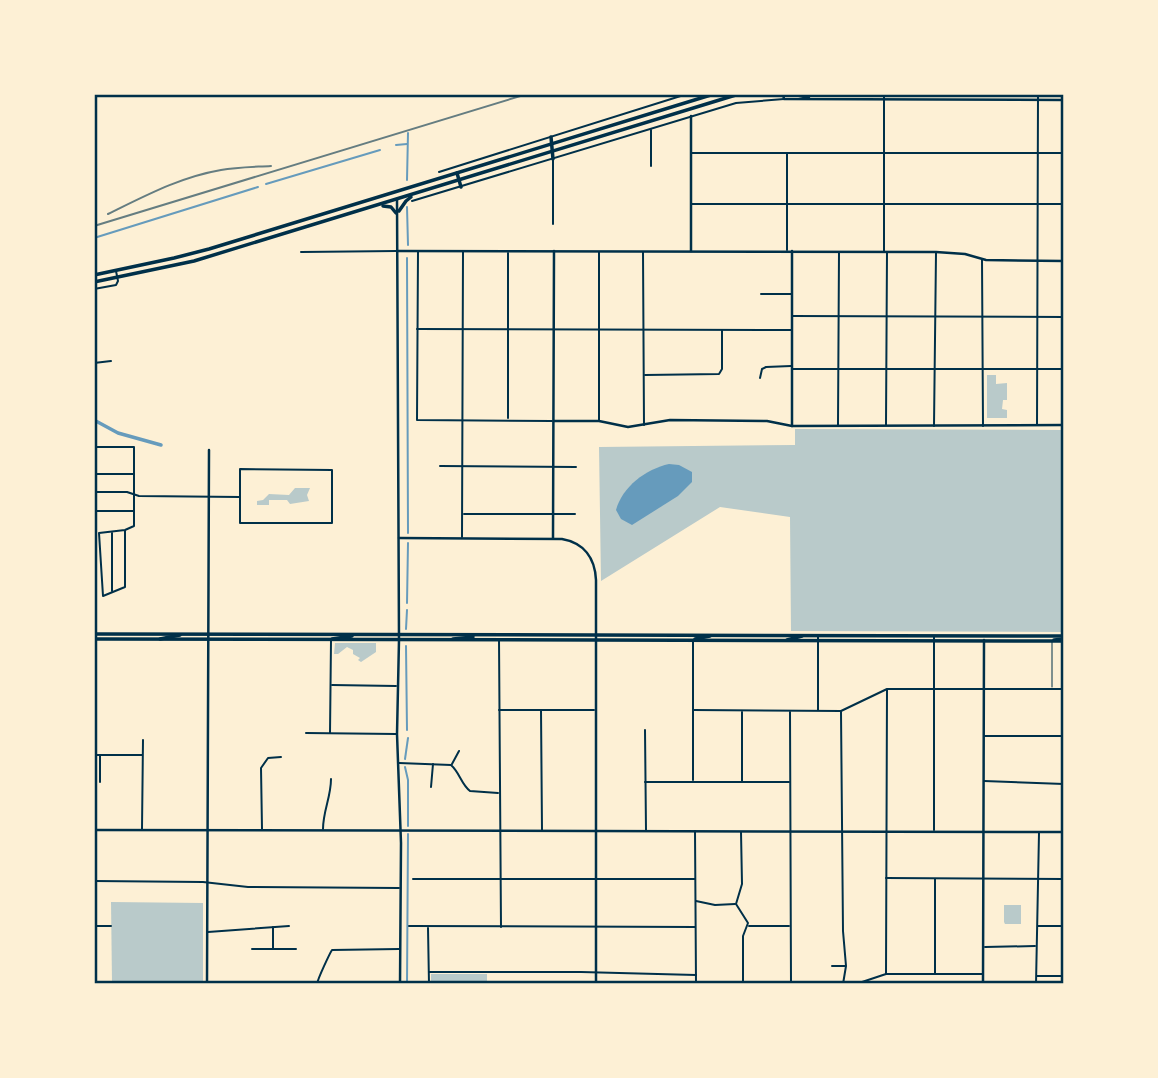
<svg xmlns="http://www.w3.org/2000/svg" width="1158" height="1078" font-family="'PT Sans Narrow',sans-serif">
<rect width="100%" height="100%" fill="#fdf0d5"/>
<!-- green -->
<g fill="#b9caca">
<path d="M987,375H996V384L1007,383V400H1003L1002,409L1007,410V418H987Z"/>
<path d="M795,429L1063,430V632L791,631L790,517L720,507L601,581L599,447L795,445Z"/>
<path d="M295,488H310L307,495L309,501L290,504L287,500H269V505H257V501L263,500L269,494L289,495Z"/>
<path d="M335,643H376V652L361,662L358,660L360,658L353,654V650L347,647L338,654H334Z"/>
<path d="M111,902L203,903V983H112Z"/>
<path d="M1004,905H1021V924H1005L1004,922Z"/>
<rect x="431" y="974" width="56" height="9"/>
</g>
<!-- water -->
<path fill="#669bbc" d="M669,464L679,465L692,472V482L678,496L632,525L621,519L616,510C622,487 646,469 669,464Z"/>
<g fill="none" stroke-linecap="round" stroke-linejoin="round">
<!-- stream -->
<g stroke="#669bbc" stroke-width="2">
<path d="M396,145L407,144"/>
<path d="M407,180L408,133"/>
<path d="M266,184L380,150"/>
<path d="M407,207L408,245"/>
<path d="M94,238L258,187"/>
<path d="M407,258L408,533"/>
<path d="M407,603L408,543"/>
<path d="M406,629L407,610"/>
<path d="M406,646L407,730"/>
<path d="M405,759L408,738"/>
<path d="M405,767L408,780V826"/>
<path d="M407,984L408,834"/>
</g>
<!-- canal -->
<path stroke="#669bbc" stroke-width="3.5" d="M94,420L118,433L161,445"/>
<!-- service -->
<path stroke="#003049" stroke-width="1" d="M1052,687V642"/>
<!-- minor -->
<g stroke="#003049" stroke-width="2">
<path d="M884,94V251"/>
<path d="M651,130V166"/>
<path d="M691,153H1064"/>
<path d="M787,154V250"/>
<path d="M439,172L687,94"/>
<path d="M412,201L736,103L784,99"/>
<path d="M691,204H1064"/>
<path d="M553,224V160"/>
<path d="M301,252L397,251"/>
<path d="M418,252L417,420L552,421"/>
<path d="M599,252V421"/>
<path d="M643,252L644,425"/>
<path d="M982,260L983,426"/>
<path d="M94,289L116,285L118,281L116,271"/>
<path d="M761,294H791"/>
<path d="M792,316L1064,317"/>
<path d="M417,329L791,330"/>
<path d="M94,363L111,361"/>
<path d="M792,369H1064"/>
<path d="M645,375L719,374L722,369V330"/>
<path d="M760,378L762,369L766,367L791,366"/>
<path d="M508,418V253"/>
<path d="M838,425L839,252"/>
<path d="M886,425L887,252"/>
<path d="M1037,425L1038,94"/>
<path d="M934,426L936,253"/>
<path d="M94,447H134V526L125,530L99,533L103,596L125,587V530"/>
<path d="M440,466L576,467"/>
<path d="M240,469L332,470V523H240Z"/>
<path d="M94,474H134"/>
<path d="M94,492H127L139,496L240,497"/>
<path d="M94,511H133"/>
<path d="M464,514H575"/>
<path d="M462,537L463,252"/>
<path d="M112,591V533"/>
<path d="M818,635V710"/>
<path d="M499,639L501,927"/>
<path d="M332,685L396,686"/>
<path d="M499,710H594"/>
<path d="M541,710L542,830"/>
<path d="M693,710L841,711L887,689H1064"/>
<path d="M790,712L791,984"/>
<path d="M841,712L843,931L846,966L843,984"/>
<path d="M645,730L646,830"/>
<path d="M306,733L396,734"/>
<path d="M330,733L331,641"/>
<path d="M984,736H1064"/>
<path d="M94,755H142"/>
<path d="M399,763L451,765C460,773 461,784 470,791L498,793"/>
<path d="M452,764L459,751"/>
<path d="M693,780V642"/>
<path d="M984,781L1064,784"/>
<path d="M100,782V756"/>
<path d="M645,782H789"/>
<path d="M742,782V712"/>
<path d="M431,787L433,764"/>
<path d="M142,829L143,740"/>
<path d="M262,829L261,768L268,758L281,757"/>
<path d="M323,829C323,811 331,797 331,779"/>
<path d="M934,830V636"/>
<path d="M695,831L696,984"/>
<path d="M741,832L742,884L736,904L748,923L743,936V984"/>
<path d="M886,878L1064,879"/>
<path d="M413,879H695"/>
<path d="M935,879V974"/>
<path d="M94,881L203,882L248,887L399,888"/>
<path d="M696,901L715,905L735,904"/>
<path d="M94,926H111"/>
<path d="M409,926L695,927"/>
<path d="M749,926H789"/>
<path d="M1038,926H1064"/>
<path d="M428,928L429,984"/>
<path d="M208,932L289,926"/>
<path d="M985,947L1035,946"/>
<path d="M252,949H296"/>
<path d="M273,949V927"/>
<path d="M832,966H845"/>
<path d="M429,972H581L696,975"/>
<path d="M886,974L887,690"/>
<path d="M1037,976H1064"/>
<path d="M846,982L859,983L886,974H982"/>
<path d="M317,984C318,978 330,953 332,950L399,949"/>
<path d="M1036,984L1039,833"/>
</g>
<!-- tertiary -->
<g stroke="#003049" stroke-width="2.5">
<path d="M783,94L784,99L1064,100"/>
<path d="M790,94L809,98"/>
<path d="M691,116V251"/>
<path d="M398,251L936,252L965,254L986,260L1064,261"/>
<path d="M554,421H599L628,427L670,420L767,421L792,426L1064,425"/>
<path d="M792,426V251"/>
<path d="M399,538L562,539C584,543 595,558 596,580V984"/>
<path d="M553,538L554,251"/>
<path d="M94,830L1064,832"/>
<path d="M207,984L209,450"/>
<path d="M983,984L984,640"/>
</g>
<!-- secondary -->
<path stroke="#003049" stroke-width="2.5" d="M397,199L399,640L397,734L401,843L400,984"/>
<!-- primary -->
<g stroke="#003049" stroke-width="3.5">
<path d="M551,137L553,159"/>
<path d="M457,173L461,187"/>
<path d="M383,206L391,207L396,213"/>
<path d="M399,211L406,201L411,197"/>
<path d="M94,275L174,258L209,249L714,94"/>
<path d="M94,282L194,261L739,94"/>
<path d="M94,634L1064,636"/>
<path d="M94,639L1064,641"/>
<path d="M160,639L180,635"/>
<path d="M332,639L352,636"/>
<path d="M453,639L473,637"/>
<path d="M695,639L710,636"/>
<path d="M787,640L802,636"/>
<path d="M1054,640L1064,639"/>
</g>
<!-- rail -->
<g stroke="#657d81" stroke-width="2">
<path d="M108,214C145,196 180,177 221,170C237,167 254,167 271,166"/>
<path d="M94,226L527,94"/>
</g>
</g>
<!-- border -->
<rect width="1158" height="1078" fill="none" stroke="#fdf0d5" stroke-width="192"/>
<rect x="96" y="96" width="966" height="886" fill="none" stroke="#003049" stroke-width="2.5"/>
</svg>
